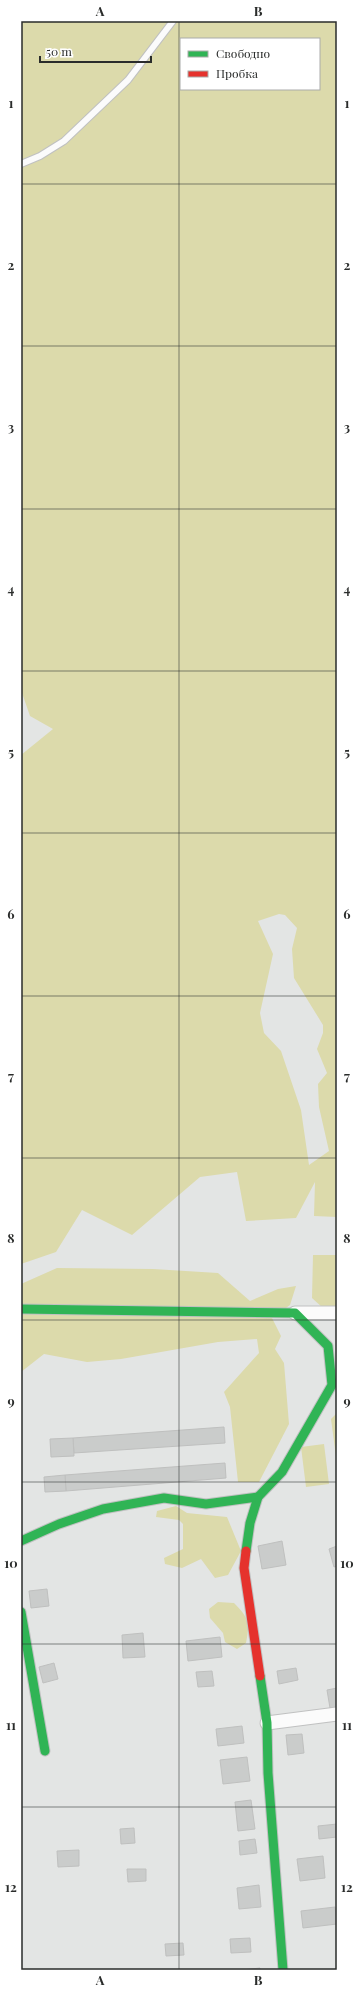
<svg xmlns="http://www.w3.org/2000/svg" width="358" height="1991" font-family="'Playfair Display',serif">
<rect width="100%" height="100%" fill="#e3e5e4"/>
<!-- green -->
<g fill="#dcdaab" fill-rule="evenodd">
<path d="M21,21H337V1217L314,1216L315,1182L296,1218L246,1221L237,1172L200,1177L132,1235L82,1210L56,1252L21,1264V755L53,729L30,716L21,690ZM181,39H319V89H181ZM279,914L285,915L297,928L292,949L294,978L323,1025V1033L317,1049L327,1073L318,1084L319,1107L329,1151L309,1165L301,1110L281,1051L264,1033L260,1013L273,954L258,921Z"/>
<path d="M313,1255H337V1317L334,1318L312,1298Z"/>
<path d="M57,1268L153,1269L218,1273L250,1301L278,1289L296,1286L290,1305L272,1318L281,1336L275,1349L284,1363L289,1424L259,1482H238L230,1407L224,1392L259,1353L257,1339L218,1342L121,1359L87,1362L44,1354L21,1372V1284Z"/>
<path d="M337,1413V1464L331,1419Z"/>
<path d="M324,1444L329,1484L306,1487L301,1447Z"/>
<path d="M176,1506L187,1513L227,1517L241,1551L228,1575L215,1578L201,1559L182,1568L165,1564L164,1558L183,1549V1524L179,1520L156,1517L157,1511Z"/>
<path d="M218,1602L234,1603C249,1618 250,1623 246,1643L237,1649L225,1642L223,1633L210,1618L209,1609Z"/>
</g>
<!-- building -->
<g fill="#cacccb" stroke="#bfc0bf">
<path d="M224,1427L225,1443L74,1453L73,1438Z"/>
<path d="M73,1438L74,1456L51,1457L50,1439Z"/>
<path d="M225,1463L226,1478L66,1491L65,1475Z"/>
<path d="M65,1475L66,1491L45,1492L44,1477Z"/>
<path d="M282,1541L286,1565L262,1569L258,1546Z"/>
<path d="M337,1546V1566L334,1567L329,1549Z"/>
<path d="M47,1589L49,1606L31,1608L29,1591Z"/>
<path d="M143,1633L145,1657L123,1658L122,1635Z"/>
<path d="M220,1637L222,1657L188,1661L186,1641Z"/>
<path d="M54,1663L58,1679L43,1683L39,1667Z"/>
<path d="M296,1668L298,1680L279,1684L277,1671Z"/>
<path d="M212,1671L214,1686L198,1687L196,1672Z"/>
<path d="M337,1688V1707L330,1708L327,1690Z"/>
<path d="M242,1726L244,1743L218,1746L216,1729Z"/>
<path d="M302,1734L304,1753L288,1755L286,1735Z"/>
<path d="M247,1757L250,1781L223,1784L220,1760Z"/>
<path d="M251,1800L255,1829L238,1831L235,1802Z"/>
<path d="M337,1824V1837L319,1839L318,1826Z"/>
<path d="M134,1828L135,1843L121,1844L120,1829Z"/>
<path d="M255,1839L257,1853L240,1855L239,1841Z"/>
<path d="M79,1850V1866L58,1867L57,1851Z"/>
<path d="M323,1856L325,1878L300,1881L297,1859Z"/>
<path d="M127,1869H146V1881L128,1882Z"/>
<path d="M259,1885L261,1907L239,1909L237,1888Z"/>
<path d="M335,1907L337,1924L303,1928L301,1911Z"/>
<path d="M250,1938L251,1952L231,1953L230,1939Z"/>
<path d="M183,1943L184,1955L166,1956L165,1944Z"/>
<path d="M260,1968V1970H242Z"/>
</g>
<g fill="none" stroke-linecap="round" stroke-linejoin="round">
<!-- lane casing -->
<g stroke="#c0c1c1" stroke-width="8">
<path id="lane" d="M21,164L40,156L64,141L128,80L173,21"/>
</g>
<!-- street casing -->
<g stroke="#c0c1c1" stroke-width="15">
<g id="street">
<path d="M295,1313H337"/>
<path d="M267,1723L337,1714"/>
</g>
</g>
<!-- fast casing -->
<g stroke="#c0c1c1" stroke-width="11">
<g id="fast">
<path d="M21,1309L295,1313L328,1346L332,1385L282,1472L258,1497L250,1523L246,1551"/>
<path d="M21,1541L59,1524L103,1509L164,1498L206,1504L258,1497"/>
<path d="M21,1612L45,1751"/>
<path d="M260,1676L267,1723L268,1773L283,1970"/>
</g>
</g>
<!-- jam casing -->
<g stroke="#c0c1c1" stroke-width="11">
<path id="jam" d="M246,1551L244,1568L260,1676"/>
</g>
<!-- lane -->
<use href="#lane" stroke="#fbfbfb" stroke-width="6"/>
<!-- street -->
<use href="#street" stroke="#fbfbfb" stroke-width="13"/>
<!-- fast -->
<use href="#fast" stroke="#30b455" stroke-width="9"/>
<!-- jam -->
<use href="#jam" stroke="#e5322d" stroke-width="9"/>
</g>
<!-- grid -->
<path fill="none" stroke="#2a2c2b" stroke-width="1" stroke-opacity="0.55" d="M179,21V1970M21,184H337M21,346H337M21,509H337M21,671H337M21,833H337M21,996H337M21,1158H337M21,1320H337M21,1482H337M21,1644H337M21,1807H337"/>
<!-- border -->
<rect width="358" height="1991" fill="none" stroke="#ffffff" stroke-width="44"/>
<!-- legend -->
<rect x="180" y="38" width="140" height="52" fill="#ffffff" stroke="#aaabaa"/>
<rect x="188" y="51" width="20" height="6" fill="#30b455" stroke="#aaabaa"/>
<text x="216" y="58" font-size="12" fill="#2a2c2b">Свободно</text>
<rect x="188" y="71" width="20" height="6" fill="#e5322d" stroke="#aaabaa"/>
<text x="216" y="78" font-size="12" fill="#2a2c2b">Пробка</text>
<!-- scale -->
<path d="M40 56v6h111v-6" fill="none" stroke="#2a2c2b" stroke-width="2"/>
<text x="46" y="56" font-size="12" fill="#2a2c2b" stroke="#ffffff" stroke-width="3" paint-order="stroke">50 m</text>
<rect x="22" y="22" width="314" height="1947" fill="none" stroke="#2a2c2b" stroke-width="1.5"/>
<g font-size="13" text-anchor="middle" font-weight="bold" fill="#2a2c2b">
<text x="100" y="16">A</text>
<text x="258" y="16">B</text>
<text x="11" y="108">1</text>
<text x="347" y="108">1</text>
<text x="11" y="270">2</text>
<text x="347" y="270">2</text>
<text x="11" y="432">3</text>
<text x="347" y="432">3</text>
<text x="11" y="594">4</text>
<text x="347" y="594">4</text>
<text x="11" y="757">5</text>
<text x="347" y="757">5</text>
<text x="11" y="919">6</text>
<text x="347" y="919">6</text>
<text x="11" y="1081">7</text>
<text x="347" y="1081">7</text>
<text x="11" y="1243">8</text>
<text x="347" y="1243">8</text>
<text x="11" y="1406">9</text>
<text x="347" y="1406">9</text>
<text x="11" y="1568">10</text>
<text x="347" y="1568">10</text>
<text x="11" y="1730">11</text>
<text x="347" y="1730">11</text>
<text x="11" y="1892">12</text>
<text x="347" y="1892">12</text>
<text x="100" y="1985">A</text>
<text x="258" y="1985">B</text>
</g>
</svg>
